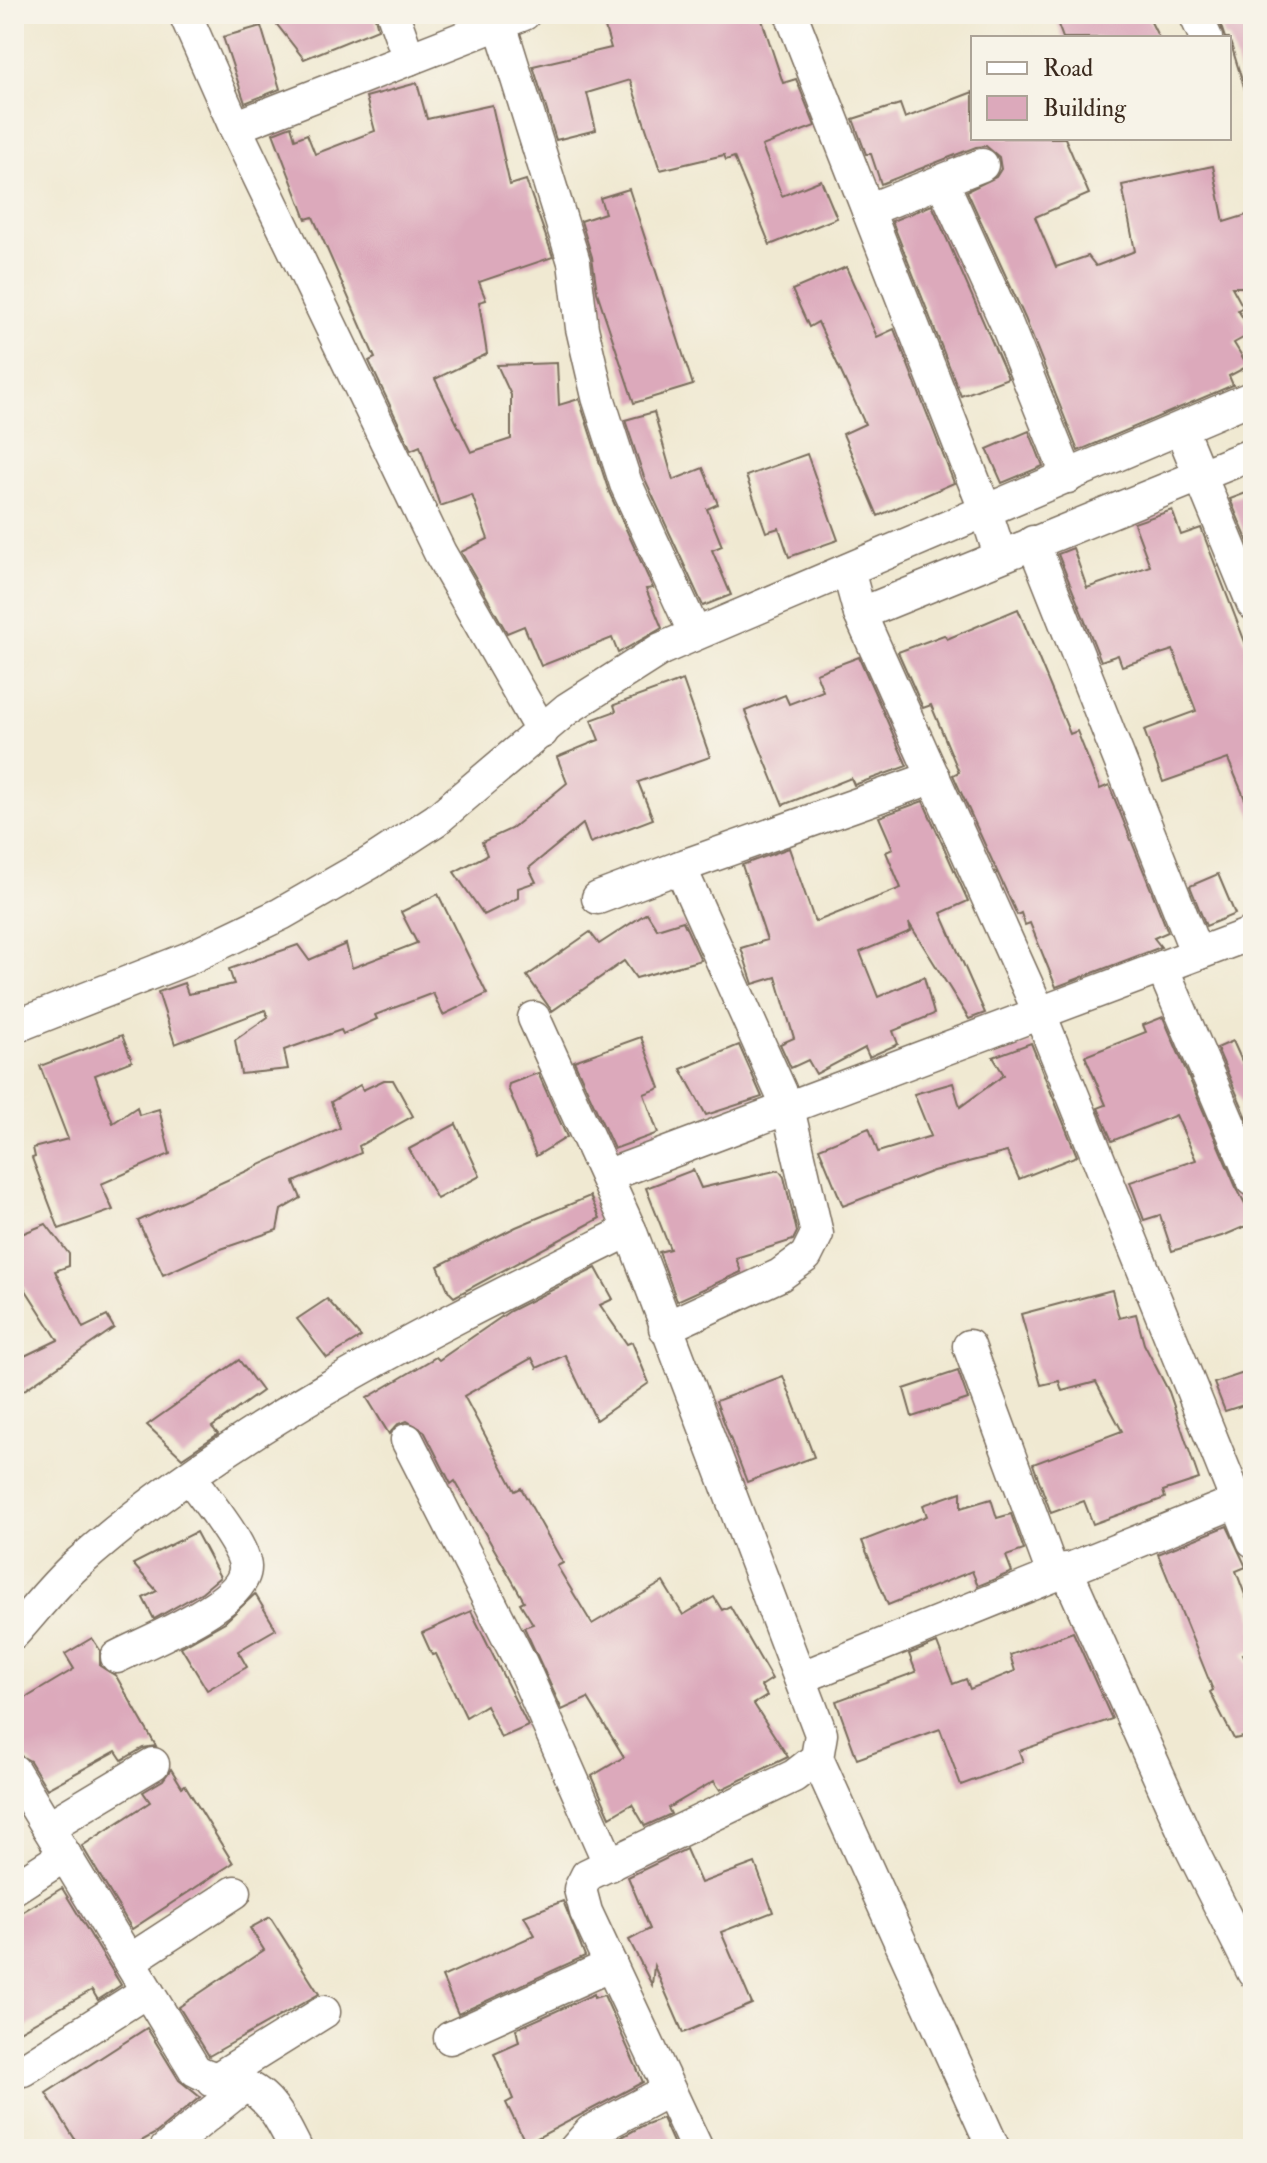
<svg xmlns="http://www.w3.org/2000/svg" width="1267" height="2163" font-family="'IM FELL Double Pica',serif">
<rect width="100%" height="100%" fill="#f7f3e8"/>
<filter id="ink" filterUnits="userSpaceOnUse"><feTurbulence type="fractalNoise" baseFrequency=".0125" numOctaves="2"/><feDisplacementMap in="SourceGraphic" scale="16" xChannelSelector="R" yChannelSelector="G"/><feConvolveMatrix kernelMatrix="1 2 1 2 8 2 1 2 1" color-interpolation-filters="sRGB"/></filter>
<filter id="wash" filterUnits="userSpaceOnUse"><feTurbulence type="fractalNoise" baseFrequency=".006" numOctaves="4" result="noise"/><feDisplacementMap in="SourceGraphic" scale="32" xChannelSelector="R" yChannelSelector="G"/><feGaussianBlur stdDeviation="1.8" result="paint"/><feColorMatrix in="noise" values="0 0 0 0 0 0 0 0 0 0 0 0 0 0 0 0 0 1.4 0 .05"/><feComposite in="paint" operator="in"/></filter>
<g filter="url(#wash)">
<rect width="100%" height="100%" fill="#f0e9d2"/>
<g id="blocks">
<!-- building -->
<g fill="#dca9bb">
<path d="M302,14H374L378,29L304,59L275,22Z"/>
<path d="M601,14H760L783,83L796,79L815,126L762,146L782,196L821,180L837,218L770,245L734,157L726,160L724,155L660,170L630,80L587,93L596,130L556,140L533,66L611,48Z"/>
<path d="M1054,14H1147L1159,38H1063Z"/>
<path d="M1238,14H1253V102L1249,103L1229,38H1225L1219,20Z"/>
<path d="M261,26L280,89L245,103L223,37Z"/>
<path d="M417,83L427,119L492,105L510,185L526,180L553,257L479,282L486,300L479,302L487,354L435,379L471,452L511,439V395L497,365L557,363L559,405L579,399L609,492L653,588L646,589L662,628L618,653L612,638L541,666L524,626L507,633L461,552L488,539L472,495L440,506L420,446L411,450L369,361L375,358L313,217L306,219L273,133L291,126L295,139L307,134L315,154L375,131L366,97Z"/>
<path d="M973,92V138H1065L1089,194L1035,217L1056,267L1088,256L1096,266L1135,251L1122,185L1213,166L1224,222L1253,213V287H1232L1243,307L1238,310L1252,333L1234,343L1248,366L1229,376L1233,385L1078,451L1025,318L967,191L996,177L1001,169L999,157L986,146L976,147L881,184L871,154H866L853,119L900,104L905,118Z"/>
<path d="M629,189L693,385L634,403L597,292L592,257L581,221L605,213L600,198Z"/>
<path d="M932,205L1008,378L961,396L892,221Z"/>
<path d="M846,267L877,337L894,329L954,483L878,516L843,434L865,424L818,322L809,327L792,290Z"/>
<path d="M654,412L673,480L703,468L718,504L707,509L722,546L712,550L731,595L703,606L644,477L625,420Z"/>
<path d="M1029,431L1043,466L1002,483L987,449Z"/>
<path d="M807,454L838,540L789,557L779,528L766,532L746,476Z"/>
<path d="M1246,493L1253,509V554L1230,499Z"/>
<path d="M1172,510L1181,535L1201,528L1253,663V818L1228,759L1163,782L1144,730L1196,711L1173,650L1122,666L1118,655L1101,661L1058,554L1073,548L1087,588L1150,566L1134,523Z"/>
<path d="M1018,609L1070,734L1077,731L1100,789L1109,785L1168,932L1154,938L1161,947L1056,987L1030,923L1025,925L1021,913L1017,915L953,775L959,772L931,705L923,708L898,652L944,635L947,639Z"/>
<path d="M859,657L907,766L854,785L851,778L783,805L745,711L785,695L789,704L823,691L816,673Z"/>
<path d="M683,680L710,757L638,782L653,819L590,843L583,824L529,868L536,882L518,888V898L484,915L454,872L487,855L482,842L511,829L567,783L557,757L599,740L591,720L616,711L614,705Z"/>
<path d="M923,801L968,901L941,913L985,1013L969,1019L909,923L911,931L860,952L878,997L924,977L934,1014L893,1031L898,1044L869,1057L865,1048L816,1074L808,1060L791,1068L780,1044L794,1038L776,977L753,984L741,948L767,940L742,865L789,848L815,922L901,888L886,852L893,849L879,817Z"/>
<path d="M1218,874L1235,914L1206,926L1190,886Z"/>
<path d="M438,894L487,994L443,1015L433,993L375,1015L377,1019L343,1034L341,1030L284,1050L288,1069L241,1074L235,1040L268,1017L265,1010L175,1044L158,992L184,983L188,994L234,984L229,969L298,945L309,960L346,944L352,968L417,943L401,912Z"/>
<path d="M647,913L657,929L683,921L701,960L636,978L624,961L552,1011L527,976L590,932L599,944Z"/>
<path d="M1163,1017L1236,1187L1253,1218V1223L1225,1235L1172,1251L1160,1215L1144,1220L1130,1182L1196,1160L1176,1115L1112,1141L1098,1108L1106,1105L1085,1056L1146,1032L1143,1025Z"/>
<path d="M122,1035L132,1061L95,1075L113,1123L137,1107L139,1115L159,1109L170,1154L101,1184L113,1210L59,1229L32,1158L35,1157L33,1148L68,1139L40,1066Z"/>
<path d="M641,1037L660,1088L644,1094L658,1133L614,1149L574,1061Z"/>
<path d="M1233,1041L1253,1086V1132L1217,1048Z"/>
<path d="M1031,1043L1077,1156L1019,1179L1007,1152L933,1171L843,1206L819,1148L869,1128L878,1152L931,1136L914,1094L953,1083L960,1107L1004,1075L993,1057Z"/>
<path d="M739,1045L762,1097L706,1115L681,1069Z"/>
<path d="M538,1073L567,1137L536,1156L508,1088L509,1084Z"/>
<path d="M384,1080H393L413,1116L359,1146L361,1153L294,1182L301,1198L281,1210L277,1230L218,1250L163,1275L138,1221L340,1128L331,1102L360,1085L363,1090Z"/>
<path d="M456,1124L480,1176L437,1199L409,1149Z"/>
<path d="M693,1170L701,1188L779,1170L784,1177L797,1232L793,1240L736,1258L741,1272L677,1301L659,1252L670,1249L646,1188Z"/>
<path d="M590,1196L600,1218L454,1297L449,1292L438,1266L516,1227Z"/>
<path d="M46,1224L69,1254V1266L55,1271L83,1328L107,1316L114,1328L14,1397V1361L58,1340L22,1284L14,1287V1237Z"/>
<path d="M596,1268L613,1299L600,1305L627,1344L632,1342L649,1383L596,1420L565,1355L537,1368L532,1358L464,1396L515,1491L521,1488L563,1563L557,1566L592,1624L663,1582L683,1615L714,1597L722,1610L730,1606L772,1679L761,1686L767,1696L754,1704L788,1757L720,1790L714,1781L668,1808L671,1814L645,1826L632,1804L610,1817L592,1776L624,1757L588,1698L562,1710L524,1627L533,1624L520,1603L524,1601L455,1481L451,1484L424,1431L407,1421L398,1424L389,1434L367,1398L436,1357L439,1360L510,1311Z"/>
<path d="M1112,1290L1119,1318L1136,1314L1144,1344L1169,1392L1199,1479L1163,1491L1165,1498L1093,1524L1084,1501L1051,1513L1033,1464L1122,1431L1096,1382L1062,1391L1059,1381L1041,1385L1021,1314Z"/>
<path d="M327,1299L361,1337L327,1358L297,1319Z"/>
<path d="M239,1360L262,1391L212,1427L218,1434L182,1458L147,1425Z"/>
<path d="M1253,1370V1402L1225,1411L1214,1383Z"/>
<path d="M958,1371L968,1399L912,1417L904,1389Z"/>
<path d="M783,1376L814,1457L747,1482L716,1401Z"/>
<path d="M961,1492V1508L991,1499L997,1518L1011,1514L1024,1550L1006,1556L1012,1572L978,1586L972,1571L888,1605L862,1541L927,1516L923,1505Z"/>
<path d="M1227,1526L1246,1567L1236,1571L1253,1616V1650L1243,1654L1253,1672V1735L1234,1739L1210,1692L1213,1690L1158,1554Z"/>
<path d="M196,1532L220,1577L202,1592L154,1619L143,1598L157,1591L133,1564Z"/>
<path d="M255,1594L276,1629L238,1651L247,1667L207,1690L181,1647L225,1622Z"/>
<path d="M471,1611L528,1726L501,1738L486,1705L466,1717L436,1654L432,1655L422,1633Z"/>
<path d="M1073,1632L1112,1719L1019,1751L1023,1762L961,1785L940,1729L857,1759L836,1701L916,1672L909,1654L937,1643L953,1684L966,1679L970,1689L1015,1671L1010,1655Z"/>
<path d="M92,1638L100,1650V1666L116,1676L156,1746L143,1748L122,1760L116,1751L47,1789L30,1761L14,1752V1705L74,1669L65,1654Z"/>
<path d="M171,1769L182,1787L185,1785L233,1863L132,1929L82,1846L150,1802L143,1792L163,1780Z"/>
<path d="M686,1849L701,1883L755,1863L773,1912L721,1932L752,2004L683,2033L654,1966L652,1985L629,1940L650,1929L628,1877Z"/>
<path d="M62,1888L121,1985L98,2000L92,1990L14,2034V1917Z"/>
<path d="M563,1901L585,1956L458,2014L442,1977L535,1935L524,1916Z"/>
<path d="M270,1917L319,1994L209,2056L179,2007L264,1950L250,1928Z"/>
<path d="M594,1994V1998L604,1995L643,2082L526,2144L506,2103L513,2099L494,2053L519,2042L516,2029Z"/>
<path d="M147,2028L179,2080L200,2097L156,2133L127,2149H81L46,2093Z"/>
<path d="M662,2118L676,2149H600L642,2126Z"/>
</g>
</g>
</g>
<g filter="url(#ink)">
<use href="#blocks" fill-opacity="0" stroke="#7a6d5d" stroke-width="2"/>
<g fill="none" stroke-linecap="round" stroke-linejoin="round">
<!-- minor casing -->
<g stroke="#7a6d5d" stroke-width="35">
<g id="minor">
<path d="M185,14L235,127L440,553L542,732"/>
<path d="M393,14L409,59"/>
<path d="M791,14L986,512L1000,555"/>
<path d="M1195,14L1206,38"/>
<path d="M500,24L574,262L582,328L598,397L626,484L695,634"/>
<path d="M235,127L524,14"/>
<path d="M942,181L1007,325L1068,477"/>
<path d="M868,210L982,165"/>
<path d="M1181,429L1253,604"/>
<path d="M1033,542L1197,954"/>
<path d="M848,570L860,614L1040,1014L1253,1541"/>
<path d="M860,614L1253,454"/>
<path d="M680,867L934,777"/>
<path d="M598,898L680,867L788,1108L817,1234L806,1256L780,1275L665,1328"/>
<path d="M1162,967L1253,1180"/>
<path d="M534,1018L630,1230L821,1734L817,1758L794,1776L587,1875L580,1889L586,1912L697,2149"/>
<path d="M14,1027L187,959L281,914L370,863L436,820L567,709L661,649L1253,397"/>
<path d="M606,1176L1253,933"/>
<path d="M969,1346L1053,1574"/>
<path d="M407,1440L521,1663L610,1865"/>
<path d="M1066,1569L1192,1850L1253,1972"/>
<path d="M14,1633C34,1611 53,1586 75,1566C235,1423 440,1325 630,1230"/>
<path d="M117,1657C147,1641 246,1604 245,1567C244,1544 203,1497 190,1477"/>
<path d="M800,1678L1253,1495"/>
<path d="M817,1758L994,2149"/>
<path d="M14,1771L195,2070C212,2080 226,2079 243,2085C271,2095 284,2125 296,2149"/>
<path d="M48,1827L153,1764"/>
<path d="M14,1888L65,1855"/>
<path d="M129,1961L235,1892"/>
<path d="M450,2038L611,1965"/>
<path d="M23,2070L147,1991"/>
<path d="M213,2081L324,2012"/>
<path d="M166,2149L244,2086"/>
<path d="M575,2149L590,2132L669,2090"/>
</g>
</g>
<!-- minor -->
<use href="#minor" stroke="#fff" stroke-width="32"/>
</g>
</g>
<!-- margin -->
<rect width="1267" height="2163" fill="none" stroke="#f7f3e8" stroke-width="48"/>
<!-- legend -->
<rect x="971" y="36" width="260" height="104" fill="#f7f3e8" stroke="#aca397" stroke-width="2"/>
<rect x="987" y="62" width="40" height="12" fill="#ffffff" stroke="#aca397" stroke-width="2"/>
<text x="1043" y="76" font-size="24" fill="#3b2a1e">Road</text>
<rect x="987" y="96" width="40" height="24" fill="#dca9bb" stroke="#aca397" stroke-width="2"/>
<text x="1043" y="116" font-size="24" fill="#3b2a1e">Building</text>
</svg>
